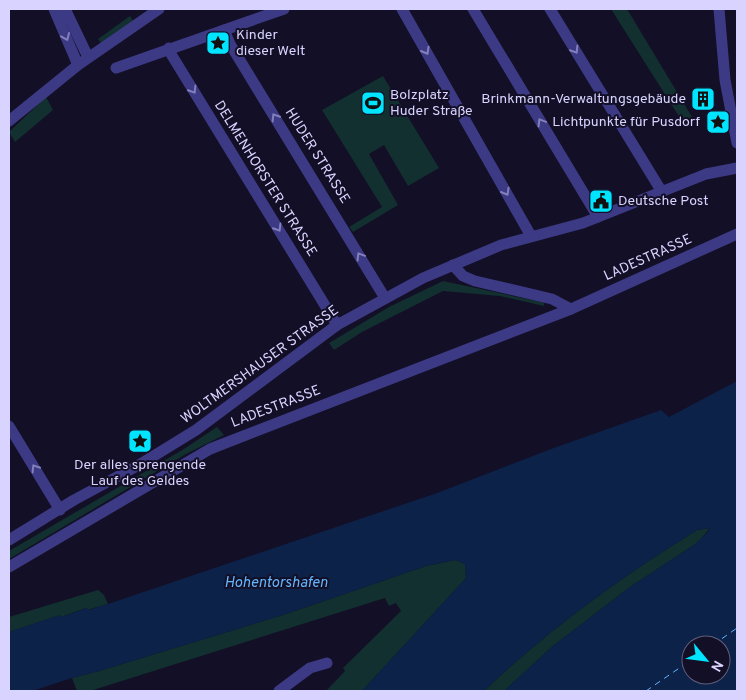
<svg xmlns="http://www.w3.org/2000/svg" width="746" height="700" font-family="Overpass,sans-serif">
<rect width="100%" height="100%" fill="#130f26"/>
<!-- green -->
<g fill="#12302f">
<path d="M611,9H627L695,122L685,126Z"/>
<path d="M130,16L133,21L101,43L98,39Z"/>
<path d="M383,76L439,168L408,186L384,145L369,154L398,205L353,232L349,227L382,207L322,110Z"/>
<path d="M46,97L53,110L15,142L9,132Z"/>
<path d="M443,281L541,302L544,303V306L500,296L443,291L362,332L334,350L329,343L389,307Z"/>
<path d="M217,427L224,435L186,454L9,559V551L184,449Z"/>
<path d="M710,528L701,539L694,545L630,587L553,646L504,691H484C549,629 621,577 697,530Z"/>
<path d="M455,560L465,564L466,578L362,691H326L345,671L343,668L401,611L396,603L389,606L385,598L90,691H77L72,678L99,671L286,614L426,566Z"/>
<path d="M98,590L104,595L108,604L87,610L86,608L61,617L60,615L9,632V617Z"/>
</g>
<!-- water -->
<path fill="#0c2248" fill-rule="evenodd" d="M737,381L736,691H504L553,646L630,587L694,545L707,533L710,528L697,530C621,577 549,629 484,691H362L466,578L465,564L455,560L426,566L286,614L99,671L72,678L32,691H9V632L60,615L61,617L87,608L88,610L108,604L437,493L551,449L661,410L669,417ZM691,645H721V675H691Z"/>
<g fill="none" stroke-linecap="round" stroke-linejoin="round">
<!-- ferry -->
<g stroke="#62b6ff" stroke-width="1" stroke-dasharray="6 5" stroke-linecap="butt">
<path d="M713,645L737,628"/>
<path d="M646,691L691,660"/>
</g>
<!-- minor -->
<g stroke="#3d3a85" stroke-width="11">
<path d="M54,9L78,65"/>
<path d="M65,9L88,57"/>
<path d="M402,9L531,236"/>
<path d="M473,9L598,217"/>
<path d="M550,9L662,192"/>
<path d="M719,9L725,80L737,143"/>
<path d="M224,30L230,44L385,298"/>
<path d="M169,48L171,54L337,325"/>
<path d="M116,68L284,9"/>
<path d="M9,121L78,65L159,9"/>
<path d="M453,265L463,276L475,281L552,299L571,309"/>
<path d="M9,426L60,510"/>
<path d="M9,540L74,500L139,465L196,430L337,325L423,278L501,245L583,223L706,174L737,168"/>
<path d="M9,567L210,449L571,309L737,234"/>
<path d="M279,691L310,668L327,663"/>
</g>
</g>
<!-- one-way arrows -->
<defs><path id="oneway-chevron" d="M-2-3.5L2.5 0L-2 3.5" fill="none" stroke-width="1.6" stroke-linecap="round" stroke-linejoin="round" transform="scale(1.25)"/></defs>
<g stroke="#837fbc">
<use href="#oneway-chevron" transform="translate(66 37) rotate(67)"/>
<use href="#oneway-chevron" transform="translate(575 50) rotate(58)"/>
<use href="#oneway-chevron" transform="translate(426 51) rotate(60)"/>
<use href="#oneway-chevron" transform="translate(193 90) rotate(58)"/>
<use href="#oneway-chevron" transform="translate(275 117) rotate(-122)"/>
<use href="#oneway-chevron" transform="translate(541 122) rotate(-121)"/>
<use href="#oneway-chevron" transform="translate(506 192) rotate(60)"/>
<use href="#oneway-chevron" transform="translate(278 228) rotate(58)"/>
<use href="#oneway-chevron" transform="translate(360 256) rotate(-121)"/>
<use href="#oneway-chevron" transform="translate(35 468) rotate(-122)"/>
</g>
<!-- icons -->
<defs>
<g id="sight-square" transform="scale(1.25)"><rect x="-9" y="-9" width="18" height="18" rx="4" fill="#00e5ff" stroke="#130f26"/><path d="M0-6L1.8-2.2L6-1.7L2.9 1.2L3.7 5.4L0 3.3L-3.7 5.4L-2.9 1.2L-6-1.7L-1.8-2.2Z" fill="#111"/></g>
<g id="building-square" transform="scale(1.25)"><rect x="-9" y="-9" width="18" height="18" rx="4" fill="#00e5ff" stroke="#130f26"/><path d="M-4-6H4V6H1V3H-1V6H-4ZM-2.5-4.3h1.7v1.8h-1.7ZM.8-4.3h1.7v1.8H.8ZM-2.5-1h1.7V.8h-1.7ZM.8-1h1.7V.8H.8Z" fill="#111"/></g>
<g id="stadium-square" transform="scale(1.25)"><rect x="-9" y="-9" width="18" height="18" rx="4" fill="#00e5ff" stroke="#130f26"/><path d="M0-5a6.5 5 0 1 0 0 10a6.5 5 0 1 0 0-10ZM-3.5-1.8h7v3.6h-7Z" fill="#111"/></g>
<g id="civic-square" transform="scale(1.25)"><rect x="-9" y="-9" width="18" height="18" rx="4" fill="#00e5ff" stroke="#130f26"/><path d="M-.6-6.5H3V-4.5H.6V-3L4-1V1h2V6H-6V1h2V-1L-.6-3ZM-1.2 2.5V6h2.4V2.5Z" fill="#111"/></g>
</defs>
<g fill-rule="evenodd">
<use href="#sight-square" x="218" y="43"/>
<use href="#building-square" x="703" y="99"/>
<use href="#stadium-square" x="373" y="103"/>
<use href="#sight-square" x="718" y="122"/>
<use href="#civic-square" x="601" y="201"/>
<use href="#sight-square" x="140" y="441"/>
</g>
<g text-anchor="middle" dominant-baseline="central" stroke-width="4" stroke-linejoin="round" paint-order="stroke">
<!-- poi labels -->
<g font-size="14" fill="#d9d4ff" stroke="#130f26" text-anchor="start">
<text x="236" y="35">Kinder<tspan x="236" dy="16">dieser Welt</tspan></text>
<text x="390" y="95">Bolzplatz<tspan x="390" dy="16">Huder Straße</tspan></text>
<text x="686" y="99" text-anchor="end">Brinkmann-Verwaltungsgebäude</text>
<text x="700" y="122" text-anchor="end">Lichtpunkte für Pusdorf</text>
<text x="618" y="201">Deutsche Post</text>
<text x="140" y="465" text-anchor="middle">Der alles sprengende<tspan x="140" dy="16">Lauf des Geldes</tspan></text>
</g>
<!-- street labels -->
<g font-size="14" fill="#d9d4ff" stroke="#130f26">
<text transform="translate(317 156) rotate(58)">HUDER STRASSE</text>
<text transform="translate(265 179) rotate(58)">DELMENHORSTER STRASSE</text>
<text transform="translate(648 258) rotate(-24)">LADESTRASSE</text>
<text transform="translate(260 365) rotate(-36)">WOLTMERSHAUSER STRASSE</text>
<text transform="translate(276 407) rotate(-21)">LADESTRASSE</text>
</g>
<!-- water labels -->
<g font-size="15" font-style="italic" fill="#62b6ff" stroke="#130f26">
<text x="276" y="583">Hohentorshafen</text>
</g>
</g>
<!-- border -->
<rect width="746" height="700" fill="none" stroke="#d9d4ff" stroke-width="20"/>
<!-- north arrow -->
<g transform="translate(706 660) rotate(119)"><circle r="24" fill="#130f26" stroke="#625e7d"/>
<path d="M0-4L9 19L0 12L-9 19Z" fill="#00e5ff"/>
<text y="-8" font-size="14" font-weight="bold" text-anchor="middle" fill="#d9d4ff">N</text>
</g>
</svg>
